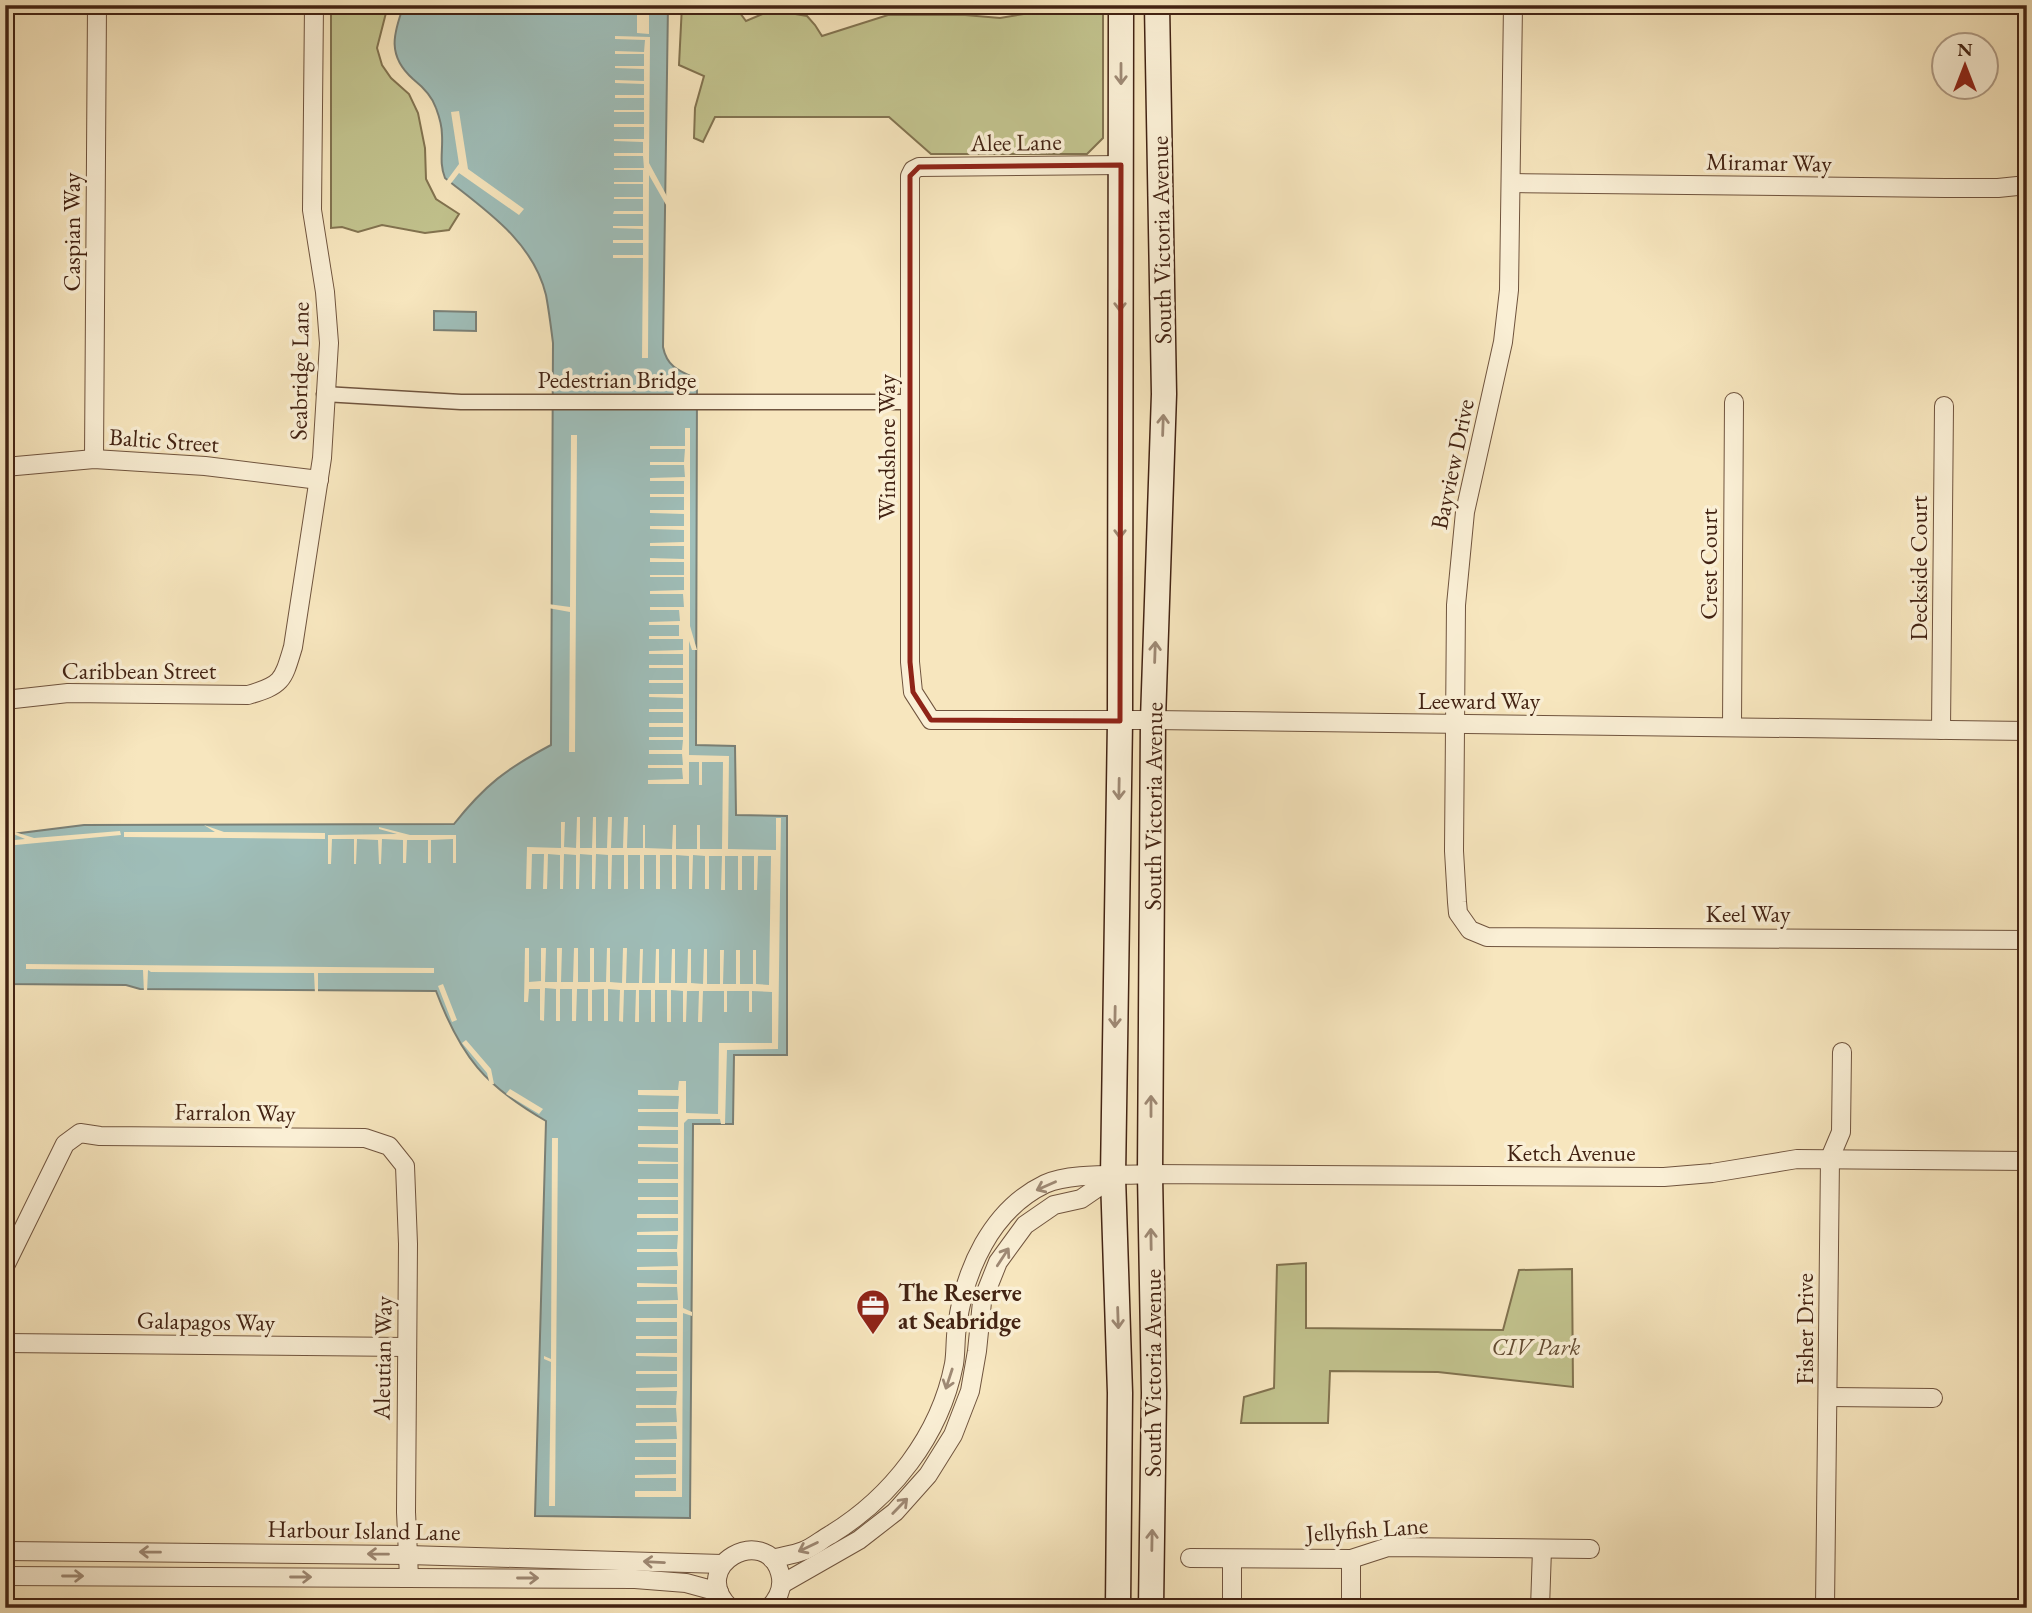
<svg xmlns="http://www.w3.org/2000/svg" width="2032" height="1613" font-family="'EB Garamond',serif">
<rect width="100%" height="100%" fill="#f7e6be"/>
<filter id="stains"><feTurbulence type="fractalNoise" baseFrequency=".00286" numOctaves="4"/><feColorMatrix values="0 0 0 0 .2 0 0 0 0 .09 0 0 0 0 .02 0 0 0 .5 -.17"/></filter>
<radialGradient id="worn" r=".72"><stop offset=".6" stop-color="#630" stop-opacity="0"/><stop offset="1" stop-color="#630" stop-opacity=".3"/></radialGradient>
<!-- green -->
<g fill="#c2c38e" stroke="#827350" stroke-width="2">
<path d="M331,5H388L377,48L382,65L391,78L409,94L418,113L425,148L426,179L436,199L459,214L449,230L425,233L382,225L358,232L342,227L331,228Z"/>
<path d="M682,5H734L746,21L772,10L807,16L815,25L822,36L888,15H965L1000,18L1036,12L1054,5H1098L1103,13V138L1087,154H931L889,117H715L703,142L694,138L695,108L704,76L679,65Z"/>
<path d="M1306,1263V1328L1503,1330L1519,1270L1572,1269L1573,1387L1438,1372L1330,1371L1328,1423H1241L1244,1397L1274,1388L1277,1265Z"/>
</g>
<!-- water -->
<g fill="#9fbeb9" stroke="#7a8077" stroke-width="2">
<path d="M404,5H668L663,347C667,367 679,371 697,379L696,745L735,746L736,815L787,816V1055H734L733,1124H693L690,1518L535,1516L546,1121C485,1086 461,1057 436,991L140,989L126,985L5,984V835L84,825L454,824C485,785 506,769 551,745L553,343C551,327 549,311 546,295C533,241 485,210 445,178C439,163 443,151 442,135C442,127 439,116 436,108C432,96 423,87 413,79C387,56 393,34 404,5Z"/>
<path d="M434,311L476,312V331L434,330Z"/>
</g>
<!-- pier -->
<g fill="#f7e6be">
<path d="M637,5H649V34L637,33Z"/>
<path d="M615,36L650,37L649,163L669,200V210L649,175L648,358H642L643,258H613V255H643V243H613V240H643V229L613,228V226H643V214H613L614,211H643V199H614V197H643V184H614V182H643V170H614V168H644L643,156H614V153H643V142L614,141V139H644V127H614V124H644V112H614V110H644V98H615V95H644V84L615,83V80L644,81V69L615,68V66H644V54H615V51L644,52L645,40L615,39Z"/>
<path d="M459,111L468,169L524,209L519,215L459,173L449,186L445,183L459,164L451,112Z"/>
<path d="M685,428H690V626L697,650H692L689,641V755L729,756L728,849L776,850V818H781L778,1049L727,1050L725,1124H721L720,1119H688L684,1123L683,1308L692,1312V1316L683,1313L682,1497H635V1491H676V1478H635V1475L676,1474V1460H635V1457H676V1443H635V1440L677,1439L676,1426H636V1423L677,1422L676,1408H636V1405H676L677,1391H636V1388L677,1387V1374H636V1371H677V1357L636,1356V1353H677V1339H636V1336H677V1322H636V1318H677V1304H637V1301L678,1300L677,1287H637V1283L677,1284V1270H637V1267L678,1266L677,1252H637V1249H677L678,1235H637V1232L678,1231V1218H637V1214H678V1200H638V1197H678V1183H638V1179H678V1164H638V1161L678,1162V1148L638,1147V1144H678V1130H638V1126L678,1127V1112H638V1109H678L679,1096L638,1095V1090H678L679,1081H686V1113L718,1114L719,1043H772V992L752,991V1012H749V991H727V1012H724V991H703L702,1022H698L699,991H687L686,1022H683V991L671,990V1022H667V990H655V1022H651V990H639V1022H635L636,990H624L623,1022L619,1021L620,990L608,989V1021H604V989L592,990V1021H588V989H577L576,1021H572V989H560V1021H556V989L545,988L544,1021L540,1020V989H529L528,1002H524L525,948H529V982L541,981V948H546L545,982H557V948H562L561,982H573L574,948H578V982H590V948H594V982H606L607,948H610V982L622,983L623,948H627L626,983H639L640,949H643L642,983H655L656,949H659V983H671L672,949H675V983H687L688,949H691V983L703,984L704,949H707V984H720V950H724L723,984H736V950H740V984H753V950H756V984L769,985L771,856H758L757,890H754V856H742V890H738V856H725V890H721L722,856H709V889H705V856L693,855L692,889H689V856L676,855V889H672V855H660V889H656V855H644V889H640V855H628V889H624V855H612L611,889H608V855L596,854L595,889H592V855L580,854L579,889H576V855L564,854L563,889H560V855L548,854L547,889H543L544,854H532L531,889H526L527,847L561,848V822H565L564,847L576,848L577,817H580V848H592L593,817H596V848H607L608,817H612L611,848H623L624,817H628L627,848H643V825H645V848L672,849L673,825H676V849H697V825H700V849H722L723,762H702V785H699V762H689V784H648V780L683,779L682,768H648V765H683L682,754H649V750H682L683,740H649V737H683V727H649V723H683V712H649V709H683V698L649,697V694H683V683H649V680H683V668H649V665H683V654H649V651L683,650V639H649V636H679V625H649V622L680,621L679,610H650V607H684L683,594H650V591L684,590V577H650V575H684V562H650V558L684,559V546H650V543L684,542V530L650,529V526H684V514L650,513V510H684V497H650V494H684V481H650V478L685,477L684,465H650V462H684L685,449H650V446H685Z"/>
<path d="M571,435H577L575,752H569L570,612L548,608V604L570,607Z"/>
<path d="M204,825L224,832L325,833V839L124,837V832H215Z"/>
<path d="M379,827L410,835H456V863H453V839L431,840V863H428V840H407L406,863H403V840L382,839L381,864H379L378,840L357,839L356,864H354V839H332L331,864H328V835L397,834L379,829Z"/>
<path d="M120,831L121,835L5,846V841L25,839L11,833L15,832L34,838Z"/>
<path d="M26,964L434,968V973H318V994H315L314,973L151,972L148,970L147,993H144L143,970L26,969Z"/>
<path d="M443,984L457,1020L452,1022L438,986Z"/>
<path d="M466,1040L491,1069L494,1084L490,1085L487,1073L462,1043Z"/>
<path d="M510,1089L543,1109L539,1114L506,1094Z"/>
<path d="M552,1138H558L555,1506H549L551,1362L544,1359V1356L551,1359Z"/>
</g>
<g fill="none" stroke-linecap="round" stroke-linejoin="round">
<!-- pedestrian casing -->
<g stroke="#70543e" stroke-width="17">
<path id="pedestrian" d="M324,394L461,402H911"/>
</g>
<!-- minor casing -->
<g stroke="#70543e" stroke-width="20">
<g id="minor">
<path d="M1513,5L1509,290L1503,342L1465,512L1456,605L1454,851L1457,902L1458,913L1470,930L1487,937L2027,940"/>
<path d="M1121,165L919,167L913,170L910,176V662L913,692L931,720H1153L2027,731"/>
<path d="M1511,183L1945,188H1998L2027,185"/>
<path d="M94,459L97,5"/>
<path d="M5,467L94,459L205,466L319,480"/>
<path d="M5,700L68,693L248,695C283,685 283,680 293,647L322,458L329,343L325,292L312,210L314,5"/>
<path d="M1732,726L1734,402"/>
<path d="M1941,730L1944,406"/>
<path d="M5,1175V1183"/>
<path d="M5,1266L65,1144L80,1133L100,1136L365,1138L389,1146L405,1166L408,1244L406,1512L409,1577"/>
<path d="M5,1343L407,1347"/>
<path d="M1829,1397L1933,1398"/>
<path d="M5,1551L408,1555L722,1564"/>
<path d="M1190,1558L1351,1559L1388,1547L1590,1549"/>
<path d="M772,1559C782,1556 793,1555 803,1551C812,1548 821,1540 830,1535C891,1498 940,1436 954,1364C956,1352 955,1339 957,1327C964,1271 991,1210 1045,1184C1071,1172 1120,1176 1150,1174L1664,1177L1712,1173L1797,1159L2027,1161"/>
<path d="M5,1576L635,1579L686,1583L719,1592"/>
<path d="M782,1584L859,1540L895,1512L928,1475L953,1435L970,1391L977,1351L982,1302L998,1262L1025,1225L1054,1205L1081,1199L1113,1177"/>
<path d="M730,1608C686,1565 766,1523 780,1573C784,1587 779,1598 769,1608"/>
<path d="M1232,1608V1559"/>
<path d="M1351,1608V1559"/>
<path d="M1540,1608L1542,1549"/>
<path d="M1825,1608L1830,1158L1841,1132L1842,1052"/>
</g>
</g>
<!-- secondary casing -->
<g stroke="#432313" stroke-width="27">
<g id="secondary">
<path d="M1118,1608L1120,1393L1113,1177L1120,721L1121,5"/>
<path id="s1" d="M1151,1608L1154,1393L1150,1174L1153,720L1164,394L1157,5"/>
</g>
</g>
<!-- pedestrian -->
<use href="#pedestrian" stroke="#faefd5" stroke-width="14"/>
<!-- minor -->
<use href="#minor" stroke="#faefd5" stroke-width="18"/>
<!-- secondary -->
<use href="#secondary" stroke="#faefd5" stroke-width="24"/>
</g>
<!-- one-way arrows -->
<defs><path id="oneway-shaft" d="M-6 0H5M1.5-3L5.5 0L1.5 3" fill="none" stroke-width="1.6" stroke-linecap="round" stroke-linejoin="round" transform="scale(1.75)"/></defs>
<g stroke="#9e8974">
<use href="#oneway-shaft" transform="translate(1121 74) rotate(90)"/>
<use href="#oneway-shaft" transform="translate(1120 301) rotate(90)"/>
<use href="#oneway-shaft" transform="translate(1163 425) rotate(-88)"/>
<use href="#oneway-shaft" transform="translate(1120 528) rotate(90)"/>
<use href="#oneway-shaft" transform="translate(1155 652) rotate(-88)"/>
<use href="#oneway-shaft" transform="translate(1119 789) rotate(91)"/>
<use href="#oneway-shaft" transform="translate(1115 1017) rotate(91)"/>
<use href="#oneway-shaft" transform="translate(1151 1106) rotate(-90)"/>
<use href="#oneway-shaft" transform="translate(1046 1186) rotate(156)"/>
<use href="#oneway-shaft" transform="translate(1151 1239) rotate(-91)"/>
<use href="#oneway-shaft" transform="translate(1003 1257) rotate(-57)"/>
<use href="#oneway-shaft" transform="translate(1118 1318) rotate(88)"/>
<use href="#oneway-shaft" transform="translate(949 1379) rotate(108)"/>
<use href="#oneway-shaft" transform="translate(900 1506) rotate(-46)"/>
<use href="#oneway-shaft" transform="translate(1152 1540) rotate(-89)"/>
<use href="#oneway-shaft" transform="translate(808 1547) rotate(154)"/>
<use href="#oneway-shaft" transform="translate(150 1552) rotate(-179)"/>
<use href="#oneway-shaft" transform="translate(378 1554) rotate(-179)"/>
<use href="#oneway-shaft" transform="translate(654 1562) rotate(-177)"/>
<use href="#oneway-shaft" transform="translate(73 1576)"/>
<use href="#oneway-shaft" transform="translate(301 1577)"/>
<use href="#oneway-shaft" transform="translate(528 1578)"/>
</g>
<!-- marked area -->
<path fill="none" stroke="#8f2418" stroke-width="5" stroke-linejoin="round" d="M1121,165L1120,721L931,720L913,692L910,662V176L919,167Z"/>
<!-- icons -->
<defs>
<g id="office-pin" transform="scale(1.75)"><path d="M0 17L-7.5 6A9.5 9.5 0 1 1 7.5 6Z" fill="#8f2418" stroke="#faefd5"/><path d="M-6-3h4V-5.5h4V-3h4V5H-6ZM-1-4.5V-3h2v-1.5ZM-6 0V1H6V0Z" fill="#fff"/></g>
</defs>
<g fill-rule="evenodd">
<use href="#office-pin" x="873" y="1306"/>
</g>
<g text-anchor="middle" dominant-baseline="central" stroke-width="7" stroke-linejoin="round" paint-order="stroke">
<!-- street labels -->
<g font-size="24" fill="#432313" stroke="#faefd5">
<text transform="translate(1016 142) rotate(-1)">Alee Lane</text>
<text transform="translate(1769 162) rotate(1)">Miramar Way</text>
<text transform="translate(71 232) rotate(-90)">Caspian Way</text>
<text transform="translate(1161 240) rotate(-91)">South Victoria Avenue</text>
<text transform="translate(299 371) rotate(-89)">Seabridge Lane</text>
<text x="617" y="379">Pedestrian Bridge</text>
<text transform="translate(164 440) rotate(4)">Baltic Street</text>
<text transform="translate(886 447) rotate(-90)">Windshore Way</text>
<text transform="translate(1452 464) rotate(-78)">Bayview Drive</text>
<text transform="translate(1708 564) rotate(-90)">Crest Court</text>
<text transform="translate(1918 568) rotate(-90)">Deckside Court</text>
<text x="139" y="670">Caribbean Street</text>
<text x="1479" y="700">Leeward Way</text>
<text stroke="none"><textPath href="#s1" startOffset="802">South Victoria Avenue</textPath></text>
<text x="1748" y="913">Keel Way</text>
<text transform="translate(235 1112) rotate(1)">Farralon Way</text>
<text x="1571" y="1152">Ketch Avenue</text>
<text transform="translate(206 1321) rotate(1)">Galapagos Way</text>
<text transform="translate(1804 1329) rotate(-90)">Fisher Drive</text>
<text transform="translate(382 1358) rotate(-89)">Aleutian Way</text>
<text transform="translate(1152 1373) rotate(-90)">South Victoria Avenue</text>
<text transform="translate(1367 1529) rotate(-4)">Jellyfish Lane</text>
<text transform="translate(364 1530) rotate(1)">Harbour Island Lane</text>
</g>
<!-- poi labels -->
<g font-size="24" font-weight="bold" fill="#432313" stroke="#faefd5" text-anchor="start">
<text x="898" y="1292">The Reserve<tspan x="898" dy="28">at Seabridge</tspan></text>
</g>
<!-- park labels -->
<g font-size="24" font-style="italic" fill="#634b32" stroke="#faefd5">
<text x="1536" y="1346">CIV Park</text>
</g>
</g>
<!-- margin -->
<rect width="2032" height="1613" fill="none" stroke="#f7e6be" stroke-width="28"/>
<rect x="7" y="7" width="2018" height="1599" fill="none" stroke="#432313" stroke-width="3.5"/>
<rect x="14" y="14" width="2004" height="1585" fill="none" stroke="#432313" stroke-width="2"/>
<!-- north arrow -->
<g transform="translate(1965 66)"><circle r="33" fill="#faefd5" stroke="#b19d87" stroke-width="2"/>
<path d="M0-5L12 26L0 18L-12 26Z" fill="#8f2418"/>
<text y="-10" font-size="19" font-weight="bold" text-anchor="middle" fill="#432313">N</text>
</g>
<rect width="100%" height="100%" filter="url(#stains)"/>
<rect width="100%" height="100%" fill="url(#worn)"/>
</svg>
